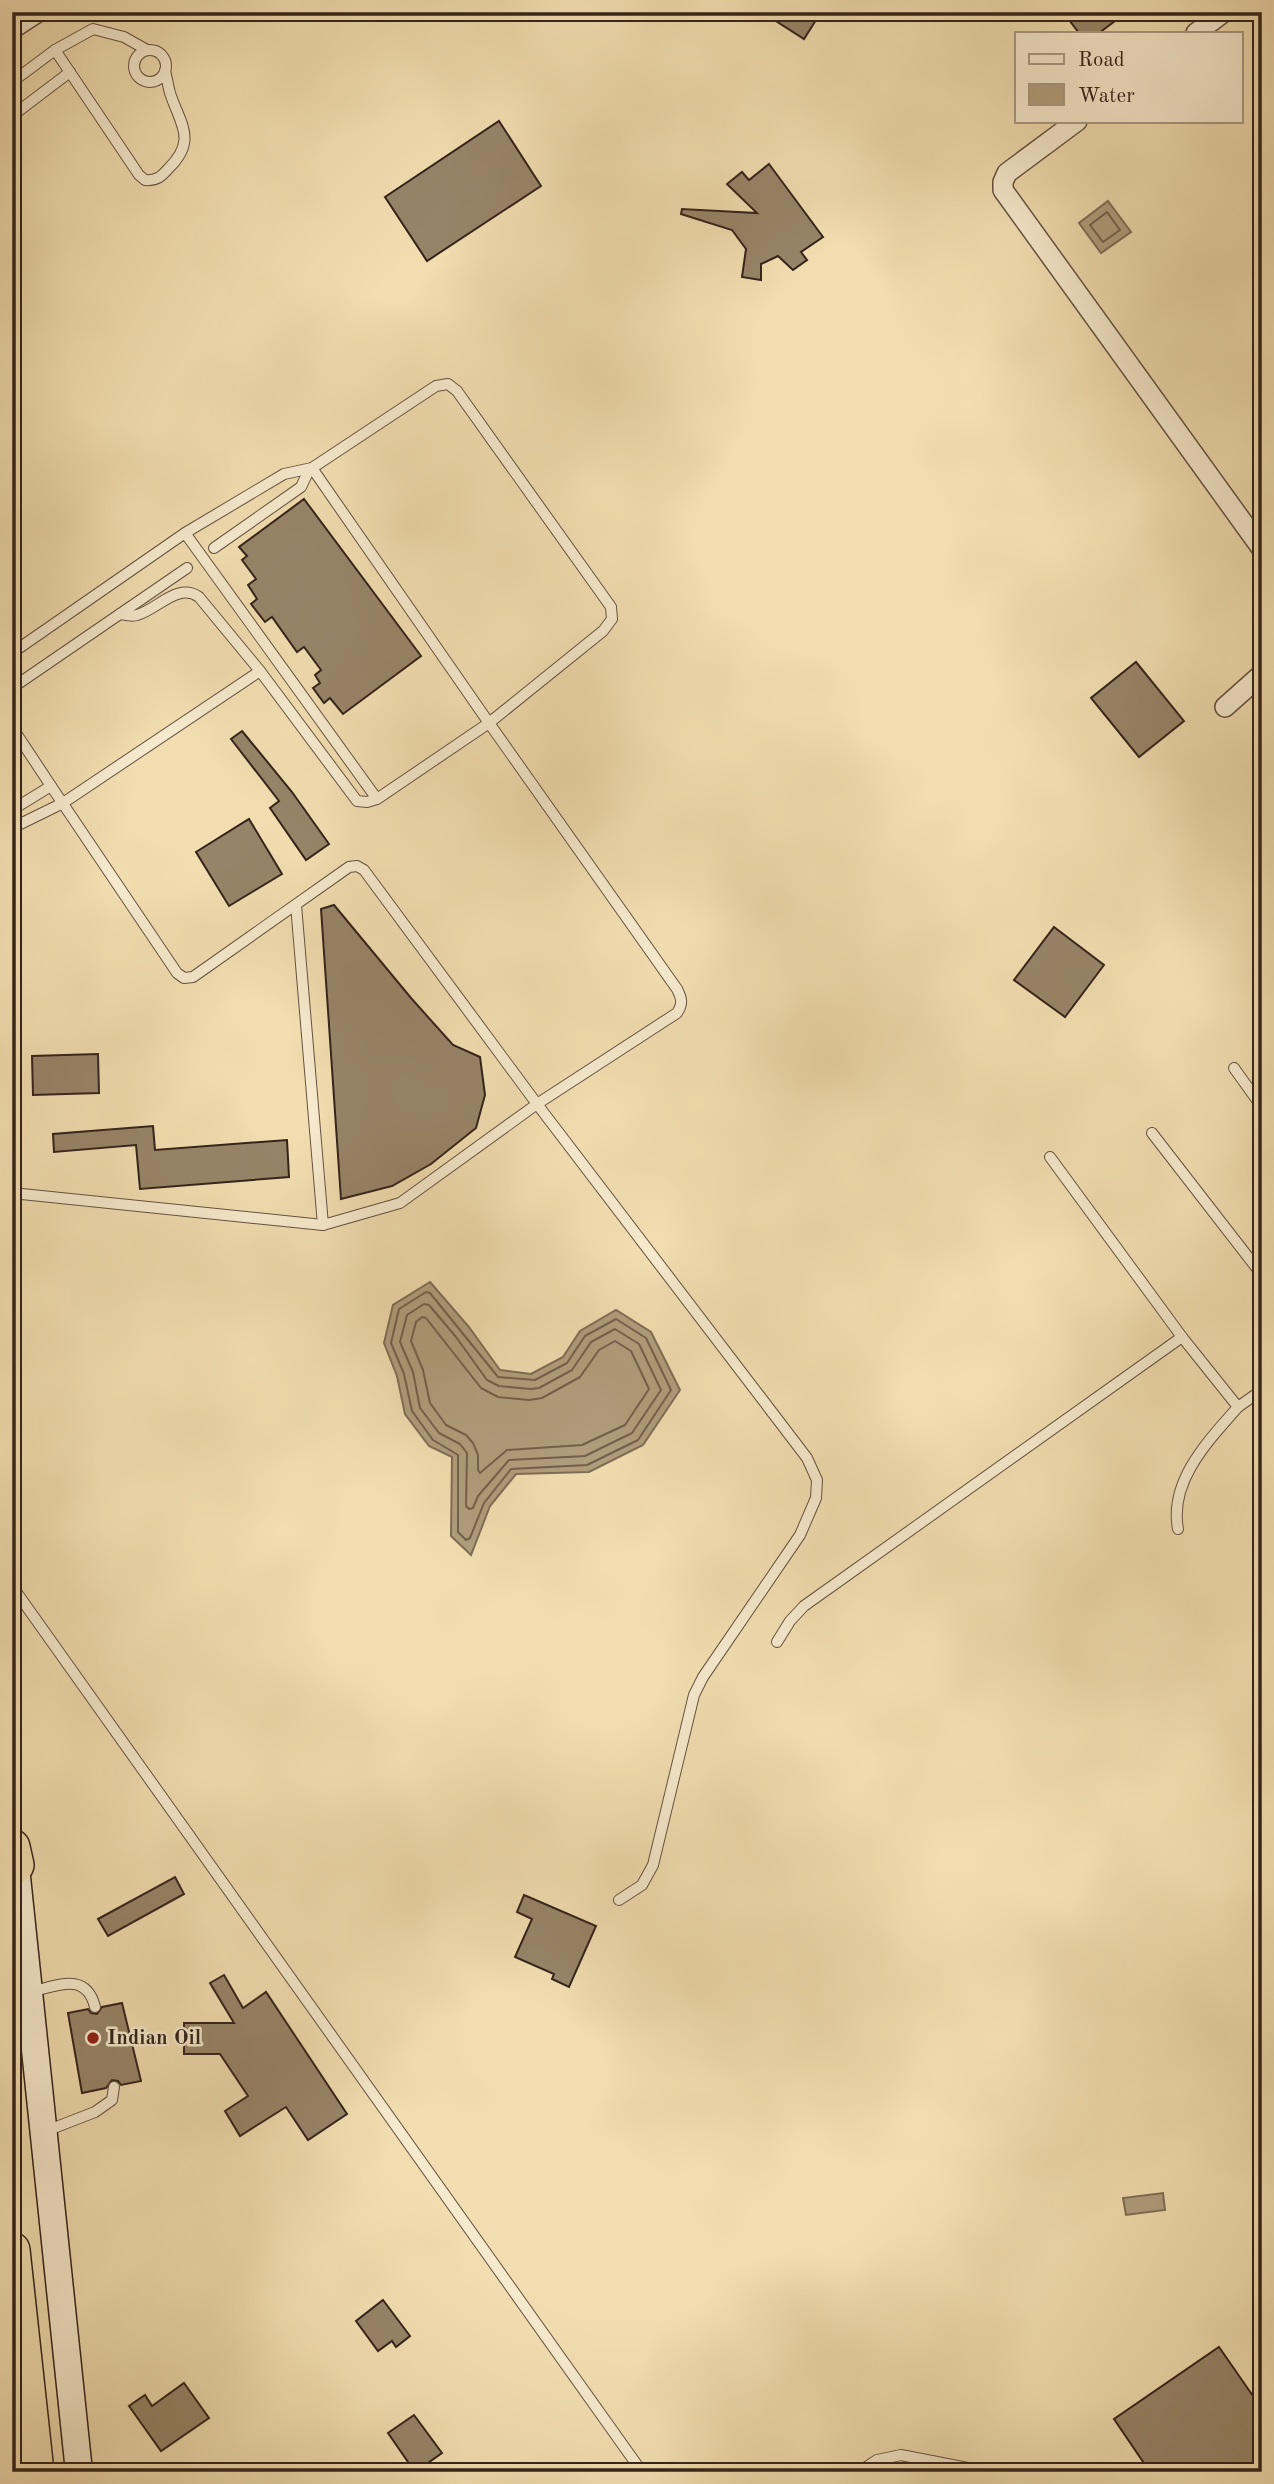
<svg xmlns="http://www.w3.org/2000/svg" width="1274" height="2484" font-family="'Old Standard TT',serif">
<rect width="100%" height="100%" fill="#f1ddb0"/>
<filter id="stains"><feTurbulence type="fractalNoise" baseFrequency=".00286" numOctaves="4"/><feColorMatrix values="0 0 0 0 .2 0 0 0 0 .09 0 0 0 0 .02 0 0 0 .5 -.17"/></filter>
<radialGradient id="worn" r=".72"><stop offset=".6" stop-color="#630" stop-opacity="0"/><stop offset="1" stop-color="#630" stop-opacity=".3"/></radialGradient>
<!-- water -->
<g fill="#b19e7d" stroke="#7f6d55" stroke-width="2">
<path d="M1108,201L1131,232L1101,253L1079,223Z"/>
<path d="M430,1282L469,1327L500,1370L531,1374L563,1357L580,1331L616,1310L651,1332L680,1390L643,1445L589,1472L516,1474L490,1506L471,1555L451,1536L452,1457L429,1446L405,1414L397,1376L384,1343L393,1305Z"/>
<path d="M1163,2193L1165,2210L1126,2215L1123,2198Z"/>
</g>
<g fill="none" stroke-linecap="round" stroke-linejoin="round">
<!-- shore -->
<g stroke="#73604b" stroke-width="2">
<path d="M1107,212L1120,230L1103,242L1090,225Z"/>
<path d="M426,1292L430,1293L498,1377L535,1380L567,1363L585,1336L616,1319L646,1338L671,1390L638,1440L587,1465L511,1469L484,1503L470,1538L466,1540L458,1532V1455L433,1440L412,1411L404,1374L391,1343L399,1309Z"/>
<path d="M424,1304L429,1305L456,1337L487,1380L499,1386L530,1389L539,1388L572,1370L591,1342L615,1329L639,1344L661,1390L632,1433L585,1456L509,1460L478,1496L473,1508L469,1509L466,1506L467,1453L460,1444L439,1433L420,1408L413,1372L400,1342L407,1315Z"/>
<path d="M422,1317L426,1318L481,1388L498,1397L529,1400L542,1398L580,1377L599,1350L615,1341L631,1351L649,1389L625,1425L582,1445L507,1450L480,1473L478,1470V1455L473,1443L466,1435L446,1425L430,1403L423,1370L411,1341L416,1322Z"/>
</g>
</g>
<!-- building -->
<g fill="#978468" stroke="#352319" stroke-width="2">
<path d="M762,12H821L804,39Z"/>
<path d="M1063,12H1127L1099,33H1079Z"/>
<path d="M499,121L541,186L427,261L385,197Z"/>
<path d="M769,164L823,237L801,252L807,260L793,270L778,256L761,264V280L742,277L746,249L732,230L681,214L682,209L757,213L727,184L742,172L749,180Z"/>
<path d="M304,499L421,656L343,714L330,698L324,703L313,688L320,683L315,675L321,670L304,647L297,652L272,617L265,622L251,604L257,599L248,585L256,579L242,560L247,556L239,547Z"/>
<path d="M1136,662L1184,721L1139,757L1091,698Z"/>
<path d="M242,731L292,792L329,844L306,860L270,808L279,801L231,739Z"/>
<path d="M249,819L282,874L229,906L196,852Z"/>
<path d="M334,905L411,998L453,1045L480,1057L485,1095L476,1128L431,1164L392,1186L341,1199L321,909Z"/>
<path d="M1054,927L1104,965L1065,1017L1014,980Z"/>
<path d="M98,1054L99,1093L33,1095L32,1056Z"/>
<path d="M153,1126L155,1150L287,1140L289,1177L140,1189L136,1145L54,1152L53,1134Z"/>
<path d="M175,1877L184,1894L108,1936L98,1919Z"/>
<path d="M524,1895L596,1926L569,1987L552,1979L554,1974L515,1957L532,1919L517,1912Z"/>
<path d="M224,1975L243,2008L266,1992L347,2114L308,2140L286,2107L240,2136L225,2111L248,2096L220,2054H184V2023H234L210,1983Z"/>
<path d="M122,2003L141,2081L121,2085L118,2081L112,2080L106,2088L82,2093L68,2013L88,2009L91,2013L97,2014L102,2007Z"/>
<path d="M383,2300L410,2336L396,2347L392,2341L378,2351L356,2321Z"/>
<path d="M1219,2347L1262,2409V2472H1150L1114,2419Z"/>
<path d="M184,2383L209,2418L161,2451L129,2406L145,2395L152,2406Z"/>
<path d="M414,2415L442,2453L415,2472L388,2433Z"/>
</g>
<g fill="none" stroke-linecap="round" stroke-linejoin="round">
<!-- lane casing -->
<g stroke="#64523f" stroke-width="12">
<g id="lane">
<path d="M55,50L139,175L145,180C156,181 161,177 168,169C198,140 180,124 170,93C168,86 167,78 165,71"/>
<circle cx="150" cy="66" r="16"/>
<path d="M12,82L55,50L93,29L124,37L147,50"/>
<path d="M12,116L70,72"/>
<path d="M214,548L301,487L309,470"/>
<path d="M120,614C126,615 132,617 137,615C158,609 178,582 199,597L260,671"/>
<path d="M12,653L185,533L284,474L312,468L436,386L448,384L457,391L611,607L612,619L603,631L489,723L377,799L185,533"/>
<path d="M12,688L187,568"/>
<path d="M12,727L51,786L12,810"/>
<path d="M51,786L177,973L184,978L193,977L349,867L357,866L364,870L537,1104L807,1458L817,1480L816,1498L800,1535L703,1677L694,1695L653,1865L642,1885L619,1900"/>
<path d="M12,828L63,803L260,671L357,801L367,802L377,799"/>
<path d="M296,905L323,1225"/>
<path d="M1234,1068L1262,1107"/>
<path d="M1152,1133L1262,1275"/>
<path d="M1050,1157L1182,1337"/>
<path d="M12,1193L323,1225L400,1203L537,1104L677,1013C683,1004 682,999 677,989L489,723L312,468"/>
<path d="M1178,1529C1169,1481 1208,1441 1238,1407"/>
<path d="M12,1586L642,2472"/>
<path d="M777,1642L790,1621L804,1606L1182,1337L1238,1407L1262,1390"/>
<path d="M30,1992C57,1986 86,1971 95,2007"/>
<path d="M46,2131L95,2112L112,2100L114,2087"/>
<path d="M859,2472L877,2460L901,2455L988,2472"/>
</g>
</g>
<!-- street casing -->
<g stroke="#64523f" stroke-width="22">
<g id="street">
<path d="M12,29L38,12"/>
<path d="M1196,33L1224,12"/>
<path d="M1077,121L1007,173L1003,182V190L1262,549"/>
<path d="M1225,707L1262,674"/>
</g>
</g>
<!-- secondary casing -->
<g stroke="#352319" stroke-width="29">
<path id="secondary" d="M14,1848L79,2472"/>
</g>
<!-- highway casing -->
<g stroke="#352319" stroke-width="38">
<g id="highway">
<path d="M12,1847L16,1865"/>
<path d="M12,2250L36,2472"/>
</g>
</g>
<!-- lane -->
<use href="#lane" stroke="#f6e9cc" stroke-width="10"/>
<!-- street -->
<use href="#street" stroke="#f6e9cc" stroke-width="19"/>
<!-- secondary -->
<use href="#secondary" stroke="#f6e9cc" stroke-width="26"/>
<!-- highway -->
<use href="#highway" stroke="#f1ddb0" stroke-width="35"/>
</g>
<!-- markers -->
<circle fill="#8f2418" stroke="#f6e9cc" stroke-width="2.5" cx="93" cy="2038" r="7"/>
<g text-anchor="middle" dominant-baseline="central" stroke-width="5" stroke-linejoin="round" paint-order="stroke">
<!-- poi labels -->
<g font-size="21" font-weight="bold" fill="#352319" stroke="#f6e9cc" text-anchor="start">
<text x="107" y="2038">Indian Oil</text>
</g>
</g>
<!-- margin -->
<rect width="1274" height="2484" fill="none" stroke="#f1ddb0" stroke-width="42"/>
<rect x="14" y="14" width="1246" height="2456" fill="none" stroke="#352319" stroke-width="3.5"/>
<rect x="21" y="21" width="1232" height="2442" fill="none" stroke="#352319" stroke-width="2"/>
<!-- legend -->
<rect x="1015" y="32" width="228" height="91" fill="#f6e9cc" stroke="#a99a84" stroke-width="2"/>
<rect x="1029" y="54" width="35" height="10" fill="#f6e9cc" stroke="#a99a84" stroke-width="2"/>
<text x="1078" y="66" font-size="21" fill="#352319">Road</text>
<rect x="1029" y="84" width="35" height="21" fill="#b19e7d" stroke="#a99a84" stroke-width="2"/>
<text x="1078" y="102" font-size="21" fill="#352319">Water</text>
<rect width="100%" height="100%" filter="url(#stains)"/>
<rect width="100%" height="100%" fill="url(#worn)"/>
</svg>
